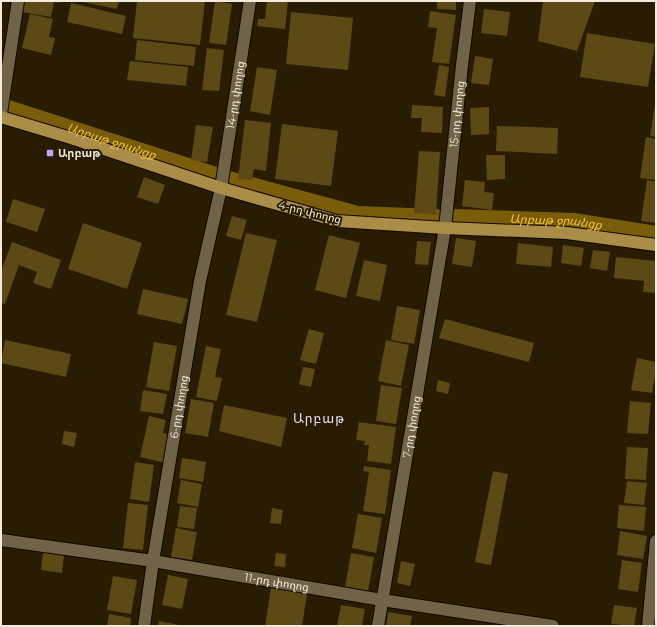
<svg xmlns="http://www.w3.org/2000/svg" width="657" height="627" font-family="Montserrat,'Noto Sans Armenian',sans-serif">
<rect width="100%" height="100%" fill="#281d03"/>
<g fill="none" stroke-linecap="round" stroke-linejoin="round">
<!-- canal -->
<g stroke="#7a5d0a" stroke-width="14">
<path id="s1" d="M8,107L216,174"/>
<path d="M229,178L358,213L436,216"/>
<path id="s2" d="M454,216L574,220L656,233"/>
</g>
</g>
<!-- building -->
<g fill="#5d4915">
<path d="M24,1H59V3L54,2L51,17L22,12Z"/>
<path d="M78,1H119L117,9Z"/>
<path d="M137,1H205L200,45L133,38Z"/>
<path d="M215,1L232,4L226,45L209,43Z"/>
<path d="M267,1H288L285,29L257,26L258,19H265Z"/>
<path d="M437,1H456V10L437,9Z"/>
<path d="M543,1H595L577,51L538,41Z"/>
<path d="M71,3L126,16L122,34L67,22Z"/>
<path d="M484,9L510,12L507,36L481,33Z"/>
<path d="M430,11L456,15L449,64L432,62L437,28L428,27Z"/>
<path d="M291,12L353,18L348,70L286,64Z"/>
<path d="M30,14L53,19L49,37L55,38L51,55L22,48Z"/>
<path d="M587,33L655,44L648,87L580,77Z"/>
<path d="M137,40L196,47L194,66L135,60Z"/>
<path d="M207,48L224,50L219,91L202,90Z"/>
<path d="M475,56L493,59L489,85L471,83Z"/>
<path d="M130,61L188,67L186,86L127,80Z"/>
<path d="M439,65L449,67L445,97L434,95Z"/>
<path d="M257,67L277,70L270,115L250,111Z"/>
<path d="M655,104H656V137L650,136Z"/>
<path d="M412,105L443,107L442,133L421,132L422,118H411Z"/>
<path d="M489,107V134L471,135L470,108Z"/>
<path d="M245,120L271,123L266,171L254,169L252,180L238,179Z"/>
<path d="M282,124L338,131L331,186L275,179Z"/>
<path d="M196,125L213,127L207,162L191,160Z"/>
<path d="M497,126L558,128L557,154L496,151Z"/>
<path d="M646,137L656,139V180L640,178Z"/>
<path d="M419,151L440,152L436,215L414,213Z"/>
<path d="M486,155H505V179L487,180Z"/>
<path d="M144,177L165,185L158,204L137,197Z"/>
<path d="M465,180L485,182L484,192L494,193L492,210L462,206Z"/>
<path d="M647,180L656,182V223L641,221Z"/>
<path d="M13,199L45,209L37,232L6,222Z"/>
<path d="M232,216L247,220L241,240L226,236Z"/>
<path d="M83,223L142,243L127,289L68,269Z"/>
<path d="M246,233L277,240L257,322L226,315Z"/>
<path d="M329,235L360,243L346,298L315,290Z"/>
<path d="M456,238L476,241L472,267L452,264Z"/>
<path d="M417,241L431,242L428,265L415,264Z"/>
<path d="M12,242L61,260L51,289L33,283L37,272L19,265L5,304L1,303V271Z"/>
<path d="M518,243L553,247L551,267L516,264Z"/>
<path d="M563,245L584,248L581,266L561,263Z"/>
<path d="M593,250L610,252L607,271L590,268Z"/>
<path d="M616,257L656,261V293L643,292L644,281L614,278Z"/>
<path d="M364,260L387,265L380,301L356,296Z"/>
<path d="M143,289L188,299L182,324L137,314Z"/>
<path d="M397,306L420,310L414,344L391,340Z"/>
<path d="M445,319L534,343L529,362L439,338Z"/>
<path d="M309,329L324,333L316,364L300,360Z"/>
<path d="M5,340L71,354L66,377L1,363Z"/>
<path d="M386,340L409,345L401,386L378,381Z"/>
<path d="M154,342L177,346L169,391L146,387Z"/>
<path d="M206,346L221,349L215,377L222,378L217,401L196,397Z"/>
<path d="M637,358L656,362V371L652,393L631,390Z"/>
<path d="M303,367L315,369L311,387L299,384Z"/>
<path d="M438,380L450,383L448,394L436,391Z"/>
<path d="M381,385L402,388L396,424L376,421Z"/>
<path d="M143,390L167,394L163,414L140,411Z"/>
<path d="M191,399L214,403L208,437L185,433Z"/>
<path d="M630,401L651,403L648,434L627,433Z"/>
<path d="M224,405L287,418L281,447L219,431Z"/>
<path d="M149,416L166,420L163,433L172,435L166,463L140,457Z"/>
<path d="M359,422L396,427L391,464L367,461L369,445H364L365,441L356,440Z"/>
<path d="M64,431L77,433L74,447L62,444Z"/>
<path d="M627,447L648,448L646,480L625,479Z"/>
<path d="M182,458L206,462L203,482L179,478Z"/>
<path d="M135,462L154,465L149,502L130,499Z"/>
<path d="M364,466L391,470L385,514L363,511L369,472L363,471Z"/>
<path d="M493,471L508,474L491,565L475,562Z"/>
<path d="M181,480L202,484L198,507L177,503Z"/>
<path d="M627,481L647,483L644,505L624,503Z"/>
<path d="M128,503L148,505L143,550L123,548Z"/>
<path d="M619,505L646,507L644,531L617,528Z"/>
<path d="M180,506L197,508L194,529L177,527Z"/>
<path d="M272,508L283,510L281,524L270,523Z"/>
<path d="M358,514L382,518L376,553L352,548Z"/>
<path d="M176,528L197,532L192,560L171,557Z"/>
<path d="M620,531L647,536L643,559L617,555Z"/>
<path d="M43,552L64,555L62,573L41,570Z"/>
<path d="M276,553L286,554L285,567L274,566Z"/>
<path d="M351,553L374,557L368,591L345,587Z"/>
<path d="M622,560L642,563L638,592L618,589Z"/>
<path d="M401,561L415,564L410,586L397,583Z"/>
<path d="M168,575L188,579L182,609L162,605Z"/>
<path d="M113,576L137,580L131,614L107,610Z"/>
<path d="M271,588L307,594L302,626H265Z"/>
<path d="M341,605L365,609L362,626H337Z"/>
<path d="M614,605L637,608L634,626L611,624Z"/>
<path d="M388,612L412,616L410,626H386Z"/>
<path d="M109,614L131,618L130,626H107Z"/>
<path d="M159,621L179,625L178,626H158Z"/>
</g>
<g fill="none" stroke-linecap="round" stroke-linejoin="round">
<!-- minor casing -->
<g stroke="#110700" stroke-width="14">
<g id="minor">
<path d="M1,113L18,1"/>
<path id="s3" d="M1,540L153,561L382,600L553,626"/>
<path id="s4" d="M144,626L153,561L200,281L221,188L250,1"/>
<path id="s5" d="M378,626L445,228L462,65L470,1"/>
<path d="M648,626L656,541"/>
</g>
</g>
<!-- major casing -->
<g stroke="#110700" stroke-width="14">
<path id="major" d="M1,117L71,138L221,188L337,221L445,228L567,233L656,245"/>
</g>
<!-- minor -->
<use href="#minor" stroke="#706448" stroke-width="12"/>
<!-- major -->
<use href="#major" stroke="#aa8d47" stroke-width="12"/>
</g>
<!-- markers -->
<rect fill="#bea9f5" stroke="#281d03" stroke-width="1.5" x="46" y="149" width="8" height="8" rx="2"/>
<g text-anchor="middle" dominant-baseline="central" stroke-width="4" stroke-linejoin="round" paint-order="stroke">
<!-- street labels -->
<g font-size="11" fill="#f3ecdc" stroke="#281d03">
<text stroke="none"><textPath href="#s4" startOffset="539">14-րդ փողոց</textPath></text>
<text stroke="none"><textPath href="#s5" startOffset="518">15-րդ փողոց</textPath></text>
<text transform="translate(310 212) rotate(14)">4-րդ փողոց</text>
<text stroke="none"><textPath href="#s4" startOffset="222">6-րդ փողոց</textPath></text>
<text stroke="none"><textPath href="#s5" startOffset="202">7-րդ փողոց</textPath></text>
<text stroke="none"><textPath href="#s3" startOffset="279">11-րդ փողոց</textPath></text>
</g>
<!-- poi labels -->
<g font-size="11" font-weight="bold" fill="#f3ecdc" stroke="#281d03" text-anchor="start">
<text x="58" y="153">Արբաթ</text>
</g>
<!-- water labels -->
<g font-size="12" font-style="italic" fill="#f6c240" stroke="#281d03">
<text stroke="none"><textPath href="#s1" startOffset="109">Արբաթ ջրանցք</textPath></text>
<text stroke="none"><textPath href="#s2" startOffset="102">Արբաթ ջրանցք</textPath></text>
</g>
<!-- quarter labels -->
<g font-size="13" letter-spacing="1" fill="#e3ddfa" stroke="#281d03">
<text x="319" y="418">Արբաթ</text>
</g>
</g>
<!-- border -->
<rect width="657" height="627" fill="none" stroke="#f3ecdc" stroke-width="4"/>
</svg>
